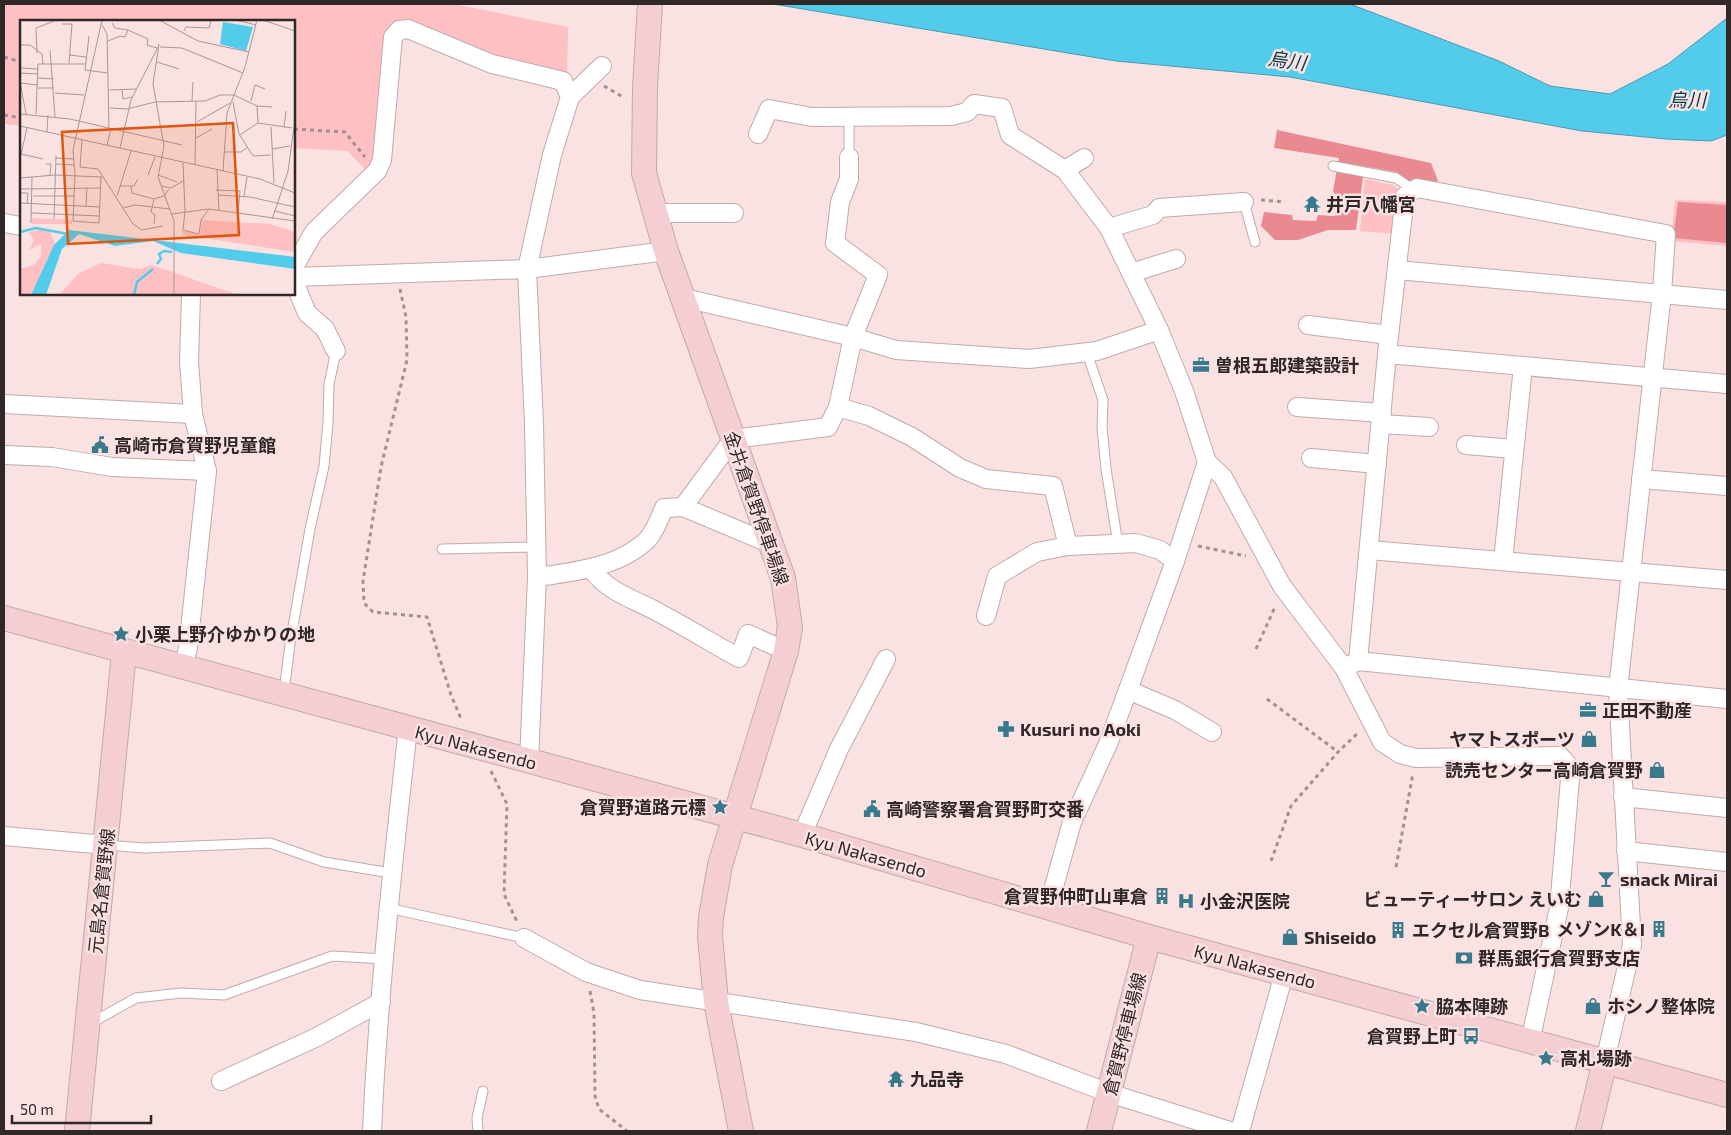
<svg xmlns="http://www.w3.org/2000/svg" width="1731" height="1135" font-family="'Exo 2','Noto Sans JP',sans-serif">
<rect width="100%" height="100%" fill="#fae2e3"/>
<!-- green -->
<g fill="#fec0c3">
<path d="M4,4H454L568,27L567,79L398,26L377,157L368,173L348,151L294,148V21H21V126L4,124Z"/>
<path d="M1365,179L1393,185L1400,191L1393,234L1360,231Z"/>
<path d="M1675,200L1727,202V246L1671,241Z"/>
</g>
<!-- forest -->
<g fill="#e88a90">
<path d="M1277,130L1431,163L1438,181L1434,185H1412L1396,172L1368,167L1363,177L1356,230H1328L1298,240H1275L1261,226L1264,212L1292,215L1293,220L1316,221L1318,215L1335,216L1338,199L1333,191L1339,158L1274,148Z"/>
<path d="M1678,202L1727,205V243L1673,238Z"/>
</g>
<!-- water -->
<path fill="#53cceb" stroke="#489ab0" d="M773,4H1350L1499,61L1550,86L1610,94L1668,64L1727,18V135L1711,141L1666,139L1582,131L1290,77L1116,61Z"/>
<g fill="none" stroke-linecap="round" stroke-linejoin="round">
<!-- lane casing -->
<g stroke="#c0aaab" stroke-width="11">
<g id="lane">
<path d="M849,157V118"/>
<path d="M1333,166L1396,178L1414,190"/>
<path d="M1244,202L1255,242"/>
<path d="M1087,353L1103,400L1102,427L1106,469L1118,544"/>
<path d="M442,549L537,547"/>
<path d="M284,692L290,644L310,529L324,466L328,423L329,384L336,351"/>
<path d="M106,845L144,848L270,843L324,862L391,873"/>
<path d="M388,908L524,938"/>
<path d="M91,1023L136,998L181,993L224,995L332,956L385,959"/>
<path d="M478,1131L477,1118L483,1091"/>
</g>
</g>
<!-- street casing -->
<g stroke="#c0aaab" stroke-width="20">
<g id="street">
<path d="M570,97L602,66"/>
<path d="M758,134L769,109L812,117L951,116L967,112L974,104L1002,108L1010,135L1065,170L1109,228L1159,330L1184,391L1207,462L1223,477L1282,586L1344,668L1382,742L1400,754L1416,758L1560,756L1569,766L1570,779L1559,908L1530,1042"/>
<path d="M1065,170L1084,158"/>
<path d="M654,213H734"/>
<path d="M4,223L21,226"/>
<path d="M1109,228L1153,215L1159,208L1244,202"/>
<path d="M294,267L314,232L377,171L382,160L393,37L399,30L408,29L492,64L563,81L570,97L552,155L527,269L534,424L537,577L529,761"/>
<path d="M1397,270L1727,300"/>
<path d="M1131,273L1176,259"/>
<path d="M294,277L527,269L666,251"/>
<path d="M297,277V289L307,313L325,329L336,351"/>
<path d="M684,298L853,337L896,350L1029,359L1097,351L1159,330"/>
<path d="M1308,325L1389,335"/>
<path d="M1387,354L1727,384"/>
<path d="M4,404L193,414"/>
<path d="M838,407L869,416L912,437L960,468L986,479L1053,486L1068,546"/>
<path d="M1297,407L1382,413"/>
<path d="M1381,424L1429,427"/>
<path d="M1466,445L1514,449"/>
<path d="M4,455L52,457L112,467L207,471"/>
<path d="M1311,458L1377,464"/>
<path d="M1641,479L1727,486"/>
<path d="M683,507L733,439L828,427L838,407L853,337L878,275L835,243L840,202L849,179V157"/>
<path d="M1369,550L1727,580"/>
<path d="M1503,561L1523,366"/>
<path d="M592,570C608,591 628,597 652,609C681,624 710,642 739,658L748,634L786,651"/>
<path d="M537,577C574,572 620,567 648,539C655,531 660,518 664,508L683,507L769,543"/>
<path d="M986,616L997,576L1037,552L1068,546L1136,543L1160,550L1175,561"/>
<path d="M1358,661L1387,354L1405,196L1417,188L1666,234L1662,293L1618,689L1632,945L1605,1061"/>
<path d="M1348,666L1358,661L1727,699"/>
<path d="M183,667L188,648L207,471L193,414L189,362L191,294"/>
<path d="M1128,690L1175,710L1212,732"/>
<path d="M1623,797L1727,808"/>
<path d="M802,835L839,749L886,659"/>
<path d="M4,836L106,845"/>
<path d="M1626,851L1727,862"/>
<path d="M1048,908L1072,822L1108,744L1128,690L1175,561L1207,462"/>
<path d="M524,938L586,972L640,990L916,1032L1006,1054L1109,1093L1230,1131"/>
<path d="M221,1081L317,1037L381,1002"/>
<path d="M372,1131C378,997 393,862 408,728"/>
<path d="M1240,1131L1284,974"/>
</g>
</g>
<!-- secondary casing -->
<g stroke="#c0aaab" stroke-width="26">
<g id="secondary">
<path d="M650,4L645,87L644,173L666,251L783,578L790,627L786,651L720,865L711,917L710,936L716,1002L741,1131"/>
<path d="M4,618L802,835L1149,937L1727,1095"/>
<path d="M77,1131L124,652"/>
<path d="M1099,1131L1149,937"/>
<path d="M1588,1131L1605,1061"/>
</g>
</g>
<!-- path -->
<g stroke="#a29191" stroke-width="3" stroke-dasharray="4 4" stroke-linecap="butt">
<path d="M4,57L21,62"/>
<path d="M604,86L623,97"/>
<path d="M4,115L21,118"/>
<path d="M294,129L345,132L365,157"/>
<path d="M1261,200L1285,202"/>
<path d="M400,289L406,317L407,360L381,467L363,581L364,603L373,612L427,617L451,695L462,721"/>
<path d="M1198,546L1246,556"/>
<path d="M1256,649L1275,607"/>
<path d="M1267,699L1338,752"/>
<path d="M491,771L507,804L504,894L518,924"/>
<path d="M1271,861L1291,806L1338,752L1358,733"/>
<path d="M1396,867L1413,773"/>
<path d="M590,991L594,1013L595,1096L599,1109L627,1131"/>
</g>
<!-- lane -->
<use href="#lane" stroke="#fff" stroke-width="9"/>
<!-- street -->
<use href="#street" stroke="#fff" stroke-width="18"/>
<!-- secondary -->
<use href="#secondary" stroke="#f4ced2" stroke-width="24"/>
</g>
<!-- icons -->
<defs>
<g id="temple-bare" transform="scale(1.35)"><path d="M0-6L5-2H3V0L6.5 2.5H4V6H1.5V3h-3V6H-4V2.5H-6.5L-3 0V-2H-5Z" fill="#387a8b" stroke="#fae2e3" stroke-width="2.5" paint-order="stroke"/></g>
<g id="office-bare" transform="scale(1.35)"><path d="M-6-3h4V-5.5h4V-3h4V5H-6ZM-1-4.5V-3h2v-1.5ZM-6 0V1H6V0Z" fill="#387a8b" stroke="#fae2e3" stroke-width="2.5" paint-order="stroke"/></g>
<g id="civic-bare" transform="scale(1.35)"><path d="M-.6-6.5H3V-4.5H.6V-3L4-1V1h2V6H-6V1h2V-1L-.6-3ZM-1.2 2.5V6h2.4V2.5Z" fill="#387a8b" stroke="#fae2e3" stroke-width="2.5" paint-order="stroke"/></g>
<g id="sight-bare" transform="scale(1.35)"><path d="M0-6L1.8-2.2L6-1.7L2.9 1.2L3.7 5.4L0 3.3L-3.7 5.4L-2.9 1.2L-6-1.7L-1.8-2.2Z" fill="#387a8b" stroke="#fae2e3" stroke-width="2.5" paint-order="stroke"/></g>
<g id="pharmacy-bare" transform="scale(1.35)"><path d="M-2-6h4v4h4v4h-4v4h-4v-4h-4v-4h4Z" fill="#387a8b" stroke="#fae2e3" stroke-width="2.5" paint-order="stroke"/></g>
<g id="shop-bare" transform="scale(1.35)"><path d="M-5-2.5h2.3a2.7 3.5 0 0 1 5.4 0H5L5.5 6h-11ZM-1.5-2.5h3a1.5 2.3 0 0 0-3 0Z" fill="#387a8b" stroke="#fae2e3" stroke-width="2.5" paint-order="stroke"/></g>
<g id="bar-bare" transform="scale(1.35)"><path d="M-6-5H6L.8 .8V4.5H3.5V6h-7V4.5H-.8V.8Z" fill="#387a8b" stroke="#fae2e3" stroke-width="2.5" paint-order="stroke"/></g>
<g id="building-bare" transform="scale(1.35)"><path d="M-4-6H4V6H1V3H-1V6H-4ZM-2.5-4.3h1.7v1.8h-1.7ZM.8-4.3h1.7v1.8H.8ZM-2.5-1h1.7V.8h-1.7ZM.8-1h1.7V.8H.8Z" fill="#387a8b" stroke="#fae2e3" stroke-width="2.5" paint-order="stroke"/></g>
<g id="hospital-bare" transform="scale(1.35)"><path d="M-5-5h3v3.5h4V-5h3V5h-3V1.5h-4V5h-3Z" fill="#387a8b" stroke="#fae2e3" stroke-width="2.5" paint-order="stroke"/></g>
<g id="bank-bare" transform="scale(1.35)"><path d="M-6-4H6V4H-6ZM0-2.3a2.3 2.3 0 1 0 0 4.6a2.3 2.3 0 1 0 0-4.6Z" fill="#387a8b" stroke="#fae2e3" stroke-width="2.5" paint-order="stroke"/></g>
<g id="bus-bare" transform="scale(1.35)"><path d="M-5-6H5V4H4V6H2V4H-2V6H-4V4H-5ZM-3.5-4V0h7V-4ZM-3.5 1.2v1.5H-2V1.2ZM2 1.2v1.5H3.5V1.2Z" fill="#387a8b" stroke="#fae2e3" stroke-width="2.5" paint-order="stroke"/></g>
</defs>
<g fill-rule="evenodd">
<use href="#temple-bare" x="1312" y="204"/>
<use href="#office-bare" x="1201" y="365"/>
<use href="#civic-bare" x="100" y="445"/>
<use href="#sight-bare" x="121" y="634"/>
<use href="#office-bare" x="1588" y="710"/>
<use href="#pharmacy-bare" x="1006" y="729"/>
<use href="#shop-bare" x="1589" y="739"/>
<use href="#shop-bare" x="1657" y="770"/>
<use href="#sight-bare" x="720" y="807"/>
<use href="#civic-bare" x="872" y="809"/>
<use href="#bar-bare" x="1606" y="879"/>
<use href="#building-bare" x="1162" y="896"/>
<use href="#shop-bare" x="1596" y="899"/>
<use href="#hospital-bare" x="1186" y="901"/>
<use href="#building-bare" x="1659" y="929"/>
<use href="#building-bare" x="1398" y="930"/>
<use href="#shop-bare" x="1290" y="937"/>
<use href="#bank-bare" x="1464" y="958"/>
<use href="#sight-bare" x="1422" y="1006"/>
<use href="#shop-bare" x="1593" y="1006"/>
<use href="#bus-bare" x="1471" y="1036"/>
<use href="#sight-bare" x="1546" y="1058"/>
<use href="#temple-bare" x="896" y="1079"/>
</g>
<g text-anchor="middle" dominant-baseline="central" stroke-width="5" stroke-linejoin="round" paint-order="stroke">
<!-- poi labels -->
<g font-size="18" font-weight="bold" fill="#302727" stroke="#fae2e3" text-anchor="start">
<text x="1326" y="204">井戸八幡宮</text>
<text x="1215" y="365">曽根五郎建築設計</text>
<text x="114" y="445">高崎市倉賀野児童館</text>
<text x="135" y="634">小栗上野介ゆかりの地</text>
<text x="1602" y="710">正田不動産</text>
<text x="1020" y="729">Kusuri no Aoki</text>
<text x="1575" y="739" text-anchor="end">ヤマトスポーツ</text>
<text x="1643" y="770" text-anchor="end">読売センター高崎倉賀野</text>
<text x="706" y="807" text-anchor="end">倉賀野道路元標</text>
<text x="886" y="809">高崎警察署倉賀野町交番</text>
<text x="1620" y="879">snack Mirai</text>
<text x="1148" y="896" text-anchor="end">倉賀野仲町山車倉</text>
<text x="1582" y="899" text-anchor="end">ビューティーサロン えいむ</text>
<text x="1200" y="901">小金沢医院</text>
<text x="1645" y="929" text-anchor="end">メゾンK＆I</text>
<text x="1412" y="930">エクセル倉賀野B</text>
<text x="1304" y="937">Shiseido</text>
<text x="1478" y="958">群馬銀行倉賀野支店</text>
<text x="1436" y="1006">脇本陣跡</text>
<text x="1607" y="1006">ホシノ整体院</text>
<text x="1457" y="1036" text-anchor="end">倉賀野上町</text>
<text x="1560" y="1058">高札場跡</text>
<text x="910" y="1079">九品寺</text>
</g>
<!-- street labels -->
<g font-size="18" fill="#302727" stroke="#fae2e3">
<text transform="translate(757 508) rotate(71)">金井倉賀野停車場線</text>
<text transform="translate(476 747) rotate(15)">Kyu Nakasendo</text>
<text transform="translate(866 854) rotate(16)">Kyu Nakasendo</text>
<text transform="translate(101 891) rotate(-84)">元島名倉賀野線</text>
<text transform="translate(1255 966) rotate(15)">Kyu Nakasendo</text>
<text transform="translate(1124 1034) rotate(-76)">倉賀野停車場線</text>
</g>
<!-- water labels -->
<g font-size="19" font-style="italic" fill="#043e4a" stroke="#fae2e3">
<text transform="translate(1287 60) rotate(8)">烏川</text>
<text x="1687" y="99">烏川</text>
</g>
</g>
<!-- overview -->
<g transform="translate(20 20)">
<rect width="275" height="275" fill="#fae2e3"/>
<path d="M12,198L52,200V204H12ZM182,200L250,204L275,212V232L163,215L162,210L180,215ZM20,210L30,211L35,224L11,275H0V249L14,245L21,236V224L9,230L14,220L9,212ZM81,243L120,249L132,245L218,275H39L59,253Z" fill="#fec0c3"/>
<path d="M203,2L233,7L226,31L200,24ZM49,210L268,236L275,237V249L161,233L133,221L95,226L59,214L42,229L26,275H11L34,225Z" fill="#53cceb"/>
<path fill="none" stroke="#53cceb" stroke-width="2.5" d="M0,212L16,208L48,214M137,244L141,239L139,234L144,231L152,232M114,275L117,262L133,249"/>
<path fill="none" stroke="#a99798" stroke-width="1" d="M139,0L178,21L229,32M216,0L236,5M243,0L275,11M92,3L95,8L108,10M42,4H52L49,43M82,5L87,14L89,109M164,11L166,7L189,8L191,0M69,16L65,50L88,53M88,21L100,16L105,17L108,10L128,19L127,25L137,28M139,24L133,64L144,126L138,157L154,201V275M0,25H10L22,34L23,44M140,27L162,28L223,53M30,30L35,97M17,33L16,8L37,0M50,35L66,37M137,42L159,49M0,48L18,49M0,53L18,54M18,58L34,59M0,62L6,94M0,63L18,65M18,68H34M102,69L103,79L112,77M89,70L116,69M35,73L64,75M172,81L173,62M231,81L235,65L245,69M213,82L219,114L233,136L251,135M237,86L252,87M90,88L107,89L135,82L185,81L200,75H214L237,86L238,103L272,108M0,94L50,99L162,125M16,94L18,44H65M177,102L210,83M0,106L240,159L275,173M251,107L254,163M264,107L266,91M27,112L28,95M220,115L238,103M176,118L192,109M62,120L60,147L78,149L113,204L122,210L143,206M87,125L91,109M100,128L111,80L138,27M252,129L270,126M204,132H221L228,127M1,134L23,139M36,138L54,139M0,139L7,108M163,143L165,191L163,210L179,214L181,200L189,189M26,144H31L30,155M36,144L54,145M175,145L176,81M197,150L199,191M203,151L207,93L225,47L237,0M128,155L135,137M138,155L157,162M81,157L79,203L53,201L55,155L53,130L82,0M0,158L35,155L82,157M100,166H114L118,159M141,166L151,168L163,161M111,167L112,173L134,179M0,169L81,168M196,170L220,171L218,193M0,173H8L7,184M198,175L230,177L275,187M13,176H54M97,176L111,131M224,176L227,157M258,182L268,151L275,100M0,183L80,187M66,187L67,167M103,188L115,185L150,189M255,191L275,196M12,193L79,196M152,194L189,189L275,201M34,199L36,136M252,199L258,182M11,203L12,157M134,204L135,195L131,192L134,179L144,176L149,169"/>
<path fill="#df560d" fill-opacity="0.15" stroke="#df560d" stroke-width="2.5" d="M213,103L219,215L48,224L42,112Z"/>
<rect width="275" height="275" fill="none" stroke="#302727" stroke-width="2.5"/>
</g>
<!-- border -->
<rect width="1731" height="1135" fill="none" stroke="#302727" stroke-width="10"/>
<!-- scale -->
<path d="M12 1115v8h139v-8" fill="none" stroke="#302727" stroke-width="2.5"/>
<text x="20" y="1115" font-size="15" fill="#302727" stroke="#fae2e3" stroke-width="4" paint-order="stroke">50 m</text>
</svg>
